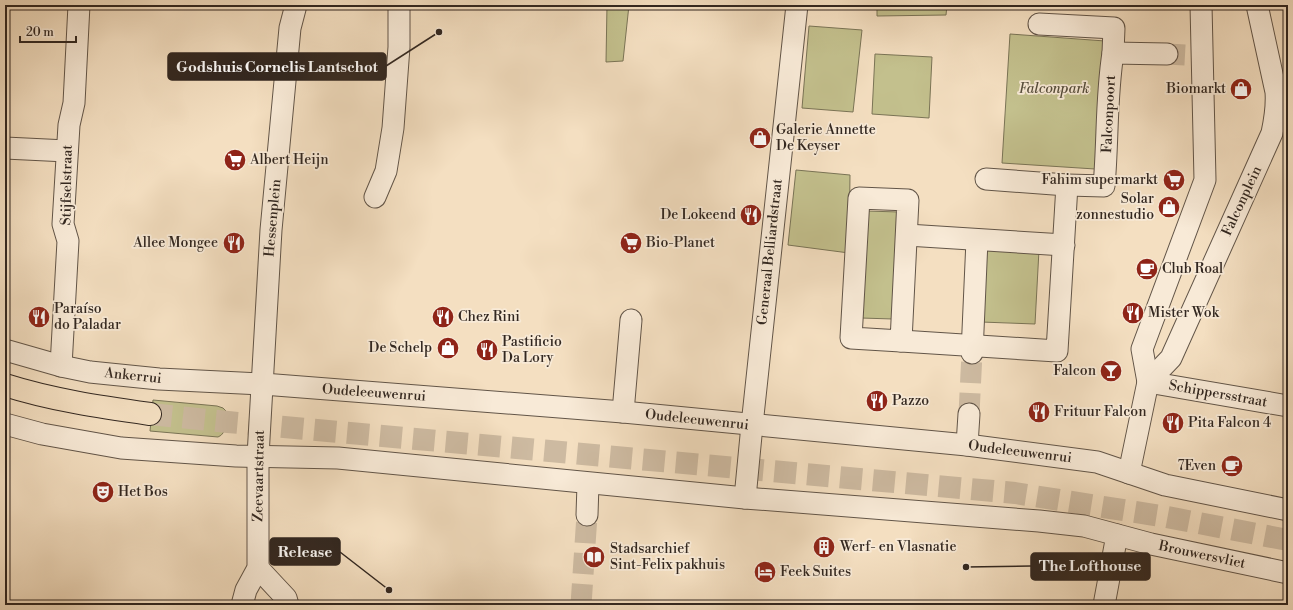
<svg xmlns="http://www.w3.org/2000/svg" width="1293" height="610" font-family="'Libre Bodoni',serif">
<rect width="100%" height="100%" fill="#f4dfc1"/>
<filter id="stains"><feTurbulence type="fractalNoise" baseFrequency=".005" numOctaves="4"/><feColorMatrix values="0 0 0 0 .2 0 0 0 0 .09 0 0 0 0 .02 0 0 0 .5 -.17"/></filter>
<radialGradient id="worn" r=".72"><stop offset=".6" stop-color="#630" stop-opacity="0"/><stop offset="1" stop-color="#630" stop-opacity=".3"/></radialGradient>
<!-- green -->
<g fill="#c3c08d" stroke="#7a7456">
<path d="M607,5H629L623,61L606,62Z"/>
<path d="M877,5H947L946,15L877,16Z"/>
<path d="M809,26L862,30L853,112L802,108Z"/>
<path d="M1010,34L1105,41L1095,169L1002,163Z"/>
<path d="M875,54L932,57L929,118L872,114Z"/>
<path d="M796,170L850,175L849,253L788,245Z"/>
<path d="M866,211L899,212L893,319L861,318Z"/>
<path d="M985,247L1039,250L1035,324L981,322Z"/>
<path d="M153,400L217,406L223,408L227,412C226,420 227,434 218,437L150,431Z"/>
</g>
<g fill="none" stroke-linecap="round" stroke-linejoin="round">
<!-- minor-tunnel -->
<g stroke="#cdbaa1" stroke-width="21" stroke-dasharray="21 10" stroke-linecap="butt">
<path d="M1167,54L1185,55"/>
<path d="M969,414L972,353"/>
<path d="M581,605L587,515"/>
</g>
<!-- major-tunnel -->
<path stroke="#cdbaa1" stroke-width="22" stroke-dasharray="22 11" stroke-linecap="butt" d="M150,414L228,422L1015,493L1167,517L1288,540"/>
<!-- minor casing -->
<g stroke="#625548" stroke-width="23">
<g id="minor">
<path d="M1039,24L1114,28L1113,53"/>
<path d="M5,148L67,151"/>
<path d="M1067,185L1104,186C1108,142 1106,97 1113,53L1167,54"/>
<path d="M375,197L386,171L393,128L399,47V5"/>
<path d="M859,198L908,200L901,341L851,338Z"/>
<path d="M907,235L1064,245"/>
<path d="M901,341L1057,351L1067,185L986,179"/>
<path d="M5,350L61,366L90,372L159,379L263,384L623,412L967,445L1097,462L1165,485L1288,510"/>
<path d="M972,353L977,240"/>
<path d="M61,366L68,241L63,224L69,125L74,103L79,5"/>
<path d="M1148,382L1171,358L1272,133C1275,119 1277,106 1276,92L1257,5"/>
<path d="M1148,382L1288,406"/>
<path d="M623,412L631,320"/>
<path d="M5,424L42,434L121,448L236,456L338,458L745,498L1039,521L1084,526L1151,544L1288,573"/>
<path d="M967,445L969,414"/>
<path d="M1129,473L1148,382L1142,349L1205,180L1201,5"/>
<path d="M745,498L752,425L797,5"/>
<path d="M587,515L588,484"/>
<path d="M258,568L286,598L288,605"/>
<path d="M242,605L246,590L258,568V456L271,230L290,28L296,5"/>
<path d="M1104,605L1117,535"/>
</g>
</g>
<!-- major casing -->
<g stroke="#322720" stroke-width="24">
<path id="major" d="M5,385C52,400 101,407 150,414"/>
</g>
<!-- minor -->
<use href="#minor" stroke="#f8ead7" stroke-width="21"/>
<!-- major -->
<use href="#major" stroke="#f4dfc1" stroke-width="22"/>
</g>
<!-- icons -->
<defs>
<g id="shop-disc" transform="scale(1.15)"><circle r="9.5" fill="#8f2418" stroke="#f8ead7"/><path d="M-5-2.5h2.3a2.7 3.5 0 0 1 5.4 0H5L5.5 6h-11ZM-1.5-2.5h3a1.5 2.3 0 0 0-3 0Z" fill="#fff"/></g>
<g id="supermarket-disc" transform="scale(1.15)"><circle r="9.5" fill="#8f2418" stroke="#f8ead7"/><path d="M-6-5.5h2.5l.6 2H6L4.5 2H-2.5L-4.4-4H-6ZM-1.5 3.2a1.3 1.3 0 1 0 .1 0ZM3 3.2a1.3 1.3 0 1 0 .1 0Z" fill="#fff"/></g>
<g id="restaurant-disc" transform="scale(1.15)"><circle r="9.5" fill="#8f2418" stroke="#f8ead7"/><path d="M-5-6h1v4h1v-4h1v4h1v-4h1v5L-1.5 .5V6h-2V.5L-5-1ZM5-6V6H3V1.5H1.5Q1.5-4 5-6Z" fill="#fff"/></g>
<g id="cafe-disc" transform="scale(1.15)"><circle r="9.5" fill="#8f2418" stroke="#f8ead7"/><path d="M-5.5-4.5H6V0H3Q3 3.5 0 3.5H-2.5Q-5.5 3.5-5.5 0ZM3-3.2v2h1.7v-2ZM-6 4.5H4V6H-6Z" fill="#fff"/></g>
<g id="bar-disc" transform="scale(1.15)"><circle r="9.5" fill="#8f2418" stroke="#f8ead7"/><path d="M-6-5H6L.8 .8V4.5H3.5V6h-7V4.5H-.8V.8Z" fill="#fff"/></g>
<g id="theatre-disc" transform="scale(1.15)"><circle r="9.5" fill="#8f2418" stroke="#f8ead7"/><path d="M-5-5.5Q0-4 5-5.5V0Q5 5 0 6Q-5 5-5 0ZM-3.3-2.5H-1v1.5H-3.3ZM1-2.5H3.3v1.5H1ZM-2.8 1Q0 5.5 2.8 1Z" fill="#fff"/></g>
<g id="building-disc" transform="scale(1.15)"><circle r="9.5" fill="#8f2418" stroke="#f8ead7"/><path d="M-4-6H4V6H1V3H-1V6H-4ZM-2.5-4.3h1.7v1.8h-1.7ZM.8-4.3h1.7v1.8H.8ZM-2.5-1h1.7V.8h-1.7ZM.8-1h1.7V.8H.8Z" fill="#fff"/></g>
<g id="library-disc" transform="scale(1.15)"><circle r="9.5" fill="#8f2418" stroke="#f8ead7"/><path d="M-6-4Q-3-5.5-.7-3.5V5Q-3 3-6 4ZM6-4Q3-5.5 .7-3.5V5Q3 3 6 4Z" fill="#fff"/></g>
<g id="hotel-disc" transform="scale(1.15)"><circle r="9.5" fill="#8f2418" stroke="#f8ead7"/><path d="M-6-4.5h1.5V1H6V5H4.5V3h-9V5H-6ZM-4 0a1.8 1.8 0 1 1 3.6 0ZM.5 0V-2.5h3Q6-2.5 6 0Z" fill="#fff"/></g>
</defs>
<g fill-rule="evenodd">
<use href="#shop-disc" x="1241" y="89"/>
<use href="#shop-disc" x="760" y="138"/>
<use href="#supermarket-disc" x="235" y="160"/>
<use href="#supermarket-disc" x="1174" y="180"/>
<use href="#shop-disc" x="1169" y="207"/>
<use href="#restaurant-disc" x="751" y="215"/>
<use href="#restaurant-disc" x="234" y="243"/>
<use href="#supermarket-disc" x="631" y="243"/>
<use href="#cafe-disc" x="1147" y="269"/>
<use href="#restaurant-disc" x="1133" y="313"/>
<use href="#restaurant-disc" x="39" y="317"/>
<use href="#restaurant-disc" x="443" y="317"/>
<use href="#shop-disc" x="448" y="348"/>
<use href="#restaurant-disc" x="487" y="350"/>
<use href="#bar-disc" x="1111" y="371"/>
<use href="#restaurant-disc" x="877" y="401"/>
<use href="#restaurant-disc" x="1039" y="412"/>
<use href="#restaurant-disc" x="1173" y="423"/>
<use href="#cafe-disc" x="1232" y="466"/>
<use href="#theatre-disc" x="103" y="492"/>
<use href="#building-disc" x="824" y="547"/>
<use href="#library-disc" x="594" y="557"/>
<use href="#hotel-disc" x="765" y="572"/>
</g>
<g text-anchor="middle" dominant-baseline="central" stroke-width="3.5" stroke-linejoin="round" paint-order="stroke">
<!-- park labels -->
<g font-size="14" font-style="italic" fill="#564d3b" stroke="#f8ead7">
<text x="1054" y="89">Falconpark</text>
</g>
<!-- poi labels -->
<g font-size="14" fill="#322720" stroke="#f8ead7" text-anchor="start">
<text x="1226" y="89" text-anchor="end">Biomarkt</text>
<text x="776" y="130">Galerie Annette<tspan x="776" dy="16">De Keyser</tspan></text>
<text x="250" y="160">Albert Heijn</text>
<text x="1158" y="180" text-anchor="end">Fahim supermarkt</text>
<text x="1154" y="199" text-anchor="end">Solar<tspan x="1154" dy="16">zonnestudio</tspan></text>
<text x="736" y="215" text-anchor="end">De Lokeend</text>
<text x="218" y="243" text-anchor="end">Allee Mongee</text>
<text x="646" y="243">Bio-Planet</text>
<text x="1162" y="269">Club Roal</text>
<text x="54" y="309">Paraíso<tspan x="54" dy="16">do Paladar</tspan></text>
<text x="1148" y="313">Mister Wok</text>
<text x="458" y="317">Chez Rini</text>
<text x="502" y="342">Pastificio<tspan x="502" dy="16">Da Lory</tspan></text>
<text x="432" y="348" text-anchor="end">De Schelp</text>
<text x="1096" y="371" text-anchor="end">Falcon</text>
<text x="892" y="401">Pazzo</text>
<text x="1054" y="412">Frituur Falcon</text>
<text x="1188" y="423">Pita Falcon 4</text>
<text x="1216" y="466" text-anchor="end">7Even</text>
<text x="118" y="492">Het Bos</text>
<text x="840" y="547">Werf- en Vlasnatie</text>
<text x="610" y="549">Stadsarchief<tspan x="610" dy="16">Sint-Felix pakhuis</tspan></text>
<text x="780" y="572">Feek Suites</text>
</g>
<!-- street labels -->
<g font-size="14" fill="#322720" stroke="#f8ead7">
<text transform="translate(1109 114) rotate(-87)">Falconpoort</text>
<text transform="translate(67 185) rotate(-89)">Stijfselstraat</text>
<text transform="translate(1242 201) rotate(-65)">Falconplein</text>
<text transform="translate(273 218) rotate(-85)">Hessenplein</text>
<text transform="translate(770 252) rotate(-84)">Generaal Belliardstraat</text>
<text transform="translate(133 376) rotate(6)">Ankerrui</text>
<text transform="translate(374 393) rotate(4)">Oudeleeuwenrui</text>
<text transform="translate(1218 394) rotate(10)">Schippersstraat</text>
<text transform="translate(697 420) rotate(6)">Oudeleeuwenrui</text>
<text transform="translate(1020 452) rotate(7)">Oudeleeuwenrui</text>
<text transform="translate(259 476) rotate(-89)">Zeevaartstraat</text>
<text transform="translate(1202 555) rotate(12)">Brouwersvliet</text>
</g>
</g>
<!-- callouts -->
<path fill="none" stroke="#322720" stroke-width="1.5" d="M439 32L386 66M389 590L340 552M966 567L1031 566"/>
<g fill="#322720" stroke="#f8ead7" stroke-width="1.5">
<circle cx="439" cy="32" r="4"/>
<circle cx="389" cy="590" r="4"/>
<circle cx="966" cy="567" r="4"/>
</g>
<g fill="#322720" stroke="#322720" stroke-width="1.5">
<rect x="168" y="53" width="218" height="27" rx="4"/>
<rect x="270" y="538" width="70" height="27" rx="4"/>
<rect x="1031" y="553" width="119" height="27" rx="4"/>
</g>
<g font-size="15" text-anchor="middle" font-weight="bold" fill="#fff">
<text x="277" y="72">Godshuis Cornelis Lantschot</text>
<text x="305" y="557">Release</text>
<text x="1090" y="571">The Lofthouse</text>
</g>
<!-- margin -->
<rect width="1293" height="610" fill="none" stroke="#f4dfc1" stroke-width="20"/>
<rect x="6" y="6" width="1281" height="598" fill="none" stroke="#322720" stroke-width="2"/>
<rect x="10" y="10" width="1273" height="590" fill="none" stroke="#322720"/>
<!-- scale -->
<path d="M20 36v6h56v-6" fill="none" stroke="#322720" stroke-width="2"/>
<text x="26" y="36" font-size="12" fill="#322720" stroke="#f8ead7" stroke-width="3" paint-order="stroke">20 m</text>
<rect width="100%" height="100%" filter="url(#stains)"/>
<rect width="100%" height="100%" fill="url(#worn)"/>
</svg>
